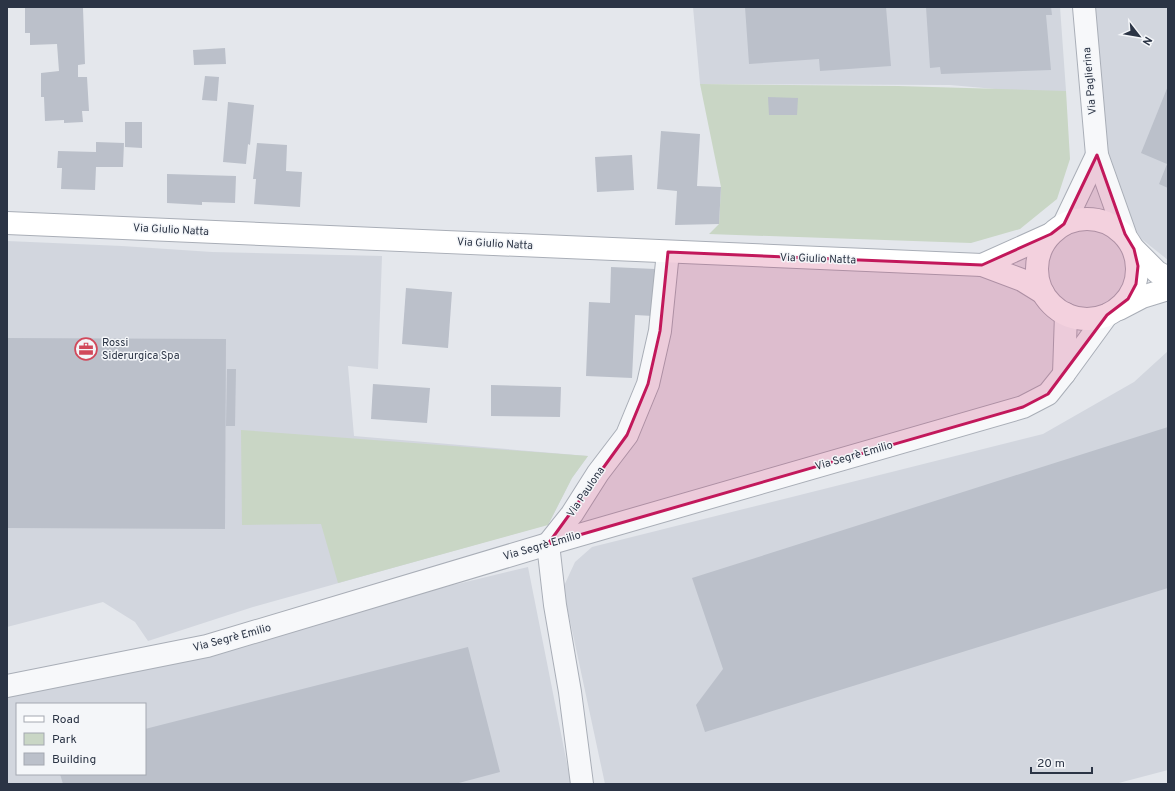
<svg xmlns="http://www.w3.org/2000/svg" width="1175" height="791" font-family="Overpass,sans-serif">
<rect width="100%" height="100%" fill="#e4e7ec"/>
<!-- built -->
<g fill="#d2d6de" fill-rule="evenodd">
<path d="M693,7H1060L1066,91L1029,92L950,85L700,84Z"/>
<path d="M1090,7H1168V260L1129,229L1100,147Z"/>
<path d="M7,241L122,246L212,252L382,256L378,369L348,366L354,436L588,456L572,478L548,525H546L253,607L148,641L135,622L103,602L7,627Z"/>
<path d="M1168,351V770L1115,784H605L563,588L575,562L592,547L1043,434L1134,382Z"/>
<path d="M528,567L571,784H7V693ZM17,704H145V774H17Z"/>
</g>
<!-- green -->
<g fill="#c9d6c5">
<path d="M700,84L898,86L1066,91L1070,159L1057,199L1020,229L971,243L709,234L719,224L721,187Z"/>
<path d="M241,430L588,456L572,478L548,525L338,583L321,524L242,525Z"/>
</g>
<!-- building -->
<g fill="#bbc0ca">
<path d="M25,7L83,8L85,64L78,65V77H87L89,111H82L83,122L64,123V120L45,121L44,97H41V73L59,71L57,44L30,45V33H25Z"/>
<path d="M745,7H886L891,66L820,71L819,59L749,64Z"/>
<path d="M926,7H1051L1052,15H1046L1051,70L941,74L940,67L930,68Z"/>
<path d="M225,48L226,64L194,65L193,50Z"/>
<path d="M205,76L219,77L217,101L202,100Z"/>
<path d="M1168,86V188L1159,184L1167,164L1141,153Z"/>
<path d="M768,97L798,98L797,115H769Z"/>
<path d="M228,102L254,105L250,145L248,144L246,164L223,162Z"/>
<path d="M125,122H142V148L125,147Z"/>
<path d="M661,131L700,134L697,186L721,187L719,224L675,225L677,191L657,189Z"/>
<path d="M96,142L124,143L123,167H96L95,190L61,189L62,168H57L58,151L96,152Z"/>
<path d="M257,143L287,145L286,171L302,172L300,207L254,204L256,179H253Z"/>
<path d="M632,155L634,190L597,192L595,157Z"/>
<path d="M167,174L236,176L235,203L202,202V205L167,203Z"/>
<path d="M611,267L655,269L653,316L635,315L632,378L586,376L589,302L610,303Z"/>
<path d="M406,288L452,292L448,348L402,344Z"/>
<path d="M7,338L226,339L225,529L7,528Z"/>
<path d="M227,369H236L235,426H226Z"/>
<path d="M373,384L430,388L427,423L371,419Z"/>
<path d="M491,385L561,387L560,417L491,416Z"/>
<path d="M1168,427V588L705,732L696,705L723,669L692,578Z"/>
<path d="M468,647L500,772L455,784H63L60,774H145V729Z"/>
</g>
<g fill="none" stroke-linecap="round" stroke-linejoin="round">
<!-- street casing -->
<g stroke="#a9aeb7" stroke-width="24">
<g id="street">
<path d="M1084,7L1097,155L1125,234"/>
<path d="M1064,224L1097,155"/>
<path d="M1064,374L1066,314"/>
<path d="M7,686L207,646L548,544L1023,407L1048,394L1064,374L1107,315"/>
<path d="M582,784L570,692L555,605L548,544L572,514L598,473L627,435L648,384L660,331L668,252"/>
</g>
</g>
<!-- secondary casing -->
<g stroke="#a9aeb7" stroke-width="24">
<g id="secondary">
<circle cx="1087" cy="269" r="50"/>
<path d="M7,223L982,265L1022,280L1043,293"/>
<path d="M1134,249L1157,272L1168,278"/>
<path d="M982,265L1051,234"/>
<path d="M1119,309L1142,297L1168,289"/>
</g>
</g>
<!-- street -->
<use href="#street" stroke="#f7f8fa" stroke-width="22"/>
<!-- secondary -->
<use href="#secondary" stroke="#fff" stroke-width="22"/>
</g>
<!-- marked area -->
<path fill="#c2185b" fill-opacity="0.2" stroke="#c2185b" stroke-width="3" stroke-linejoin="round" d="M1097,155L1125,234L1134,249L1138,266L1136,284L1128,299L1107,315L1048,394L1023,407L548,544L627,435L648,384L660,331L668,252L982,265L1051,234L1064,224Z"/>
<!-- icons -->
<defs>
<g id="office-ring" transform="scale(1.15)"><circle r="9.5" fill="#f4f6f9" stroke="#d1495b" stroke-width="1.5"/><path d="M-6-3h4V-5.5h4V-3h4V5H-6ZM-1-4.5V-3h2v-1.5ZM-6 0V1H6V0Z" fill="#d1495b"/></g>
</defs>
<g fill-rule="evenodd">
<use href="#office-ring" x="86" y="349"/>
</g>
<g text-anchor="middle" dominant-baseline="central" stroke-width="3" stroke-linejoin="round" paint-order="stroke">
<!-- street labels -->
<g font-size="11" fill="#2b3445" stroke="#f4f6f9">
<text transform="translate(1090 81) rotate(-95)">Via Paglierina</text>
<text transform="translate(171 230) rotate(3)">Via Giulio Natta</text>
<text transform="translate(495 244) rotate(3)">Via Giulio Natta</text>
<text transform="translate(818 259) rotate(2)">Via Giulio Natta</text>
<text transform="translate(854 456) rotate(-16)">Via Segrè Emilio</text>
<text transform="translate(586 492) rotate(-56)">Via Paulona</text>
<text transform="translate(542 546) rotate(-16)">Via Segrè Emilio</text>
<text transform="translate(232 638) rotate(-15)">Via Segrè Emilio</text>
</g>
<!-- poi labels -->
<g font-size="11" fill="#2b3445" stroke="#f4f6f9" text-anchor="start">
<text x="102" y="343">Rossi<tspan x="102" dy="13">Siderurgica Spa</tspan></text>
</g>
</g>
<!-- border -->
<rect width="1175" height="791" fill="none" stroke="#2b3445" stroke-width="16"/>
<!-- legend -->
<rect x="16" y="703" width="130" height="72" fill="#f4f6f9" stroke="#a4a8b1"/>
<rect x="24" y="716" width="20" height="6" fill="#ffffff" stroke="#a4a8b1"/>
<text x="52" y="723" font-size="12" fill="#2b3445">Road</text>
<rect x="24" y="733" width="20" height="12" fill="#c9d6c5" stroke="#a4a8b1"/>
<text x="52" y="743" font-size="12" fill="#2b3445">Park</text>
<rect x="24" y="753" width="20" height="12" fill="#bbc0ca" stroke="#a4a8b1"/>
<text x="52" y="763" font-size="12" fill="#2b3445">Building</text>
<!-- north arrow -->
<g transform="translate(1139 36) rotate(121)" stroke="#f4f6f9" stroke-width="3" paint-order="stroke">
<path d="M0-3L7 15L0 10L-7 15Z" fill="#2b3445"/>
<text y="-6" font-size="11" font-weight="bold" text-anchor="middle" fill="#2b3445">N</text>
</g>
<!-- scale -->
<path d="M1031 767v6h61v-6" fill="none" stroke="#2b3445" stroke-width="2"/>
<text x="1037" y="767" font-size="12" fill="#2b3445" stroke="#f4f6f9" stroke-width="3" paint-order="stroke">20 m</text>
</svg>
